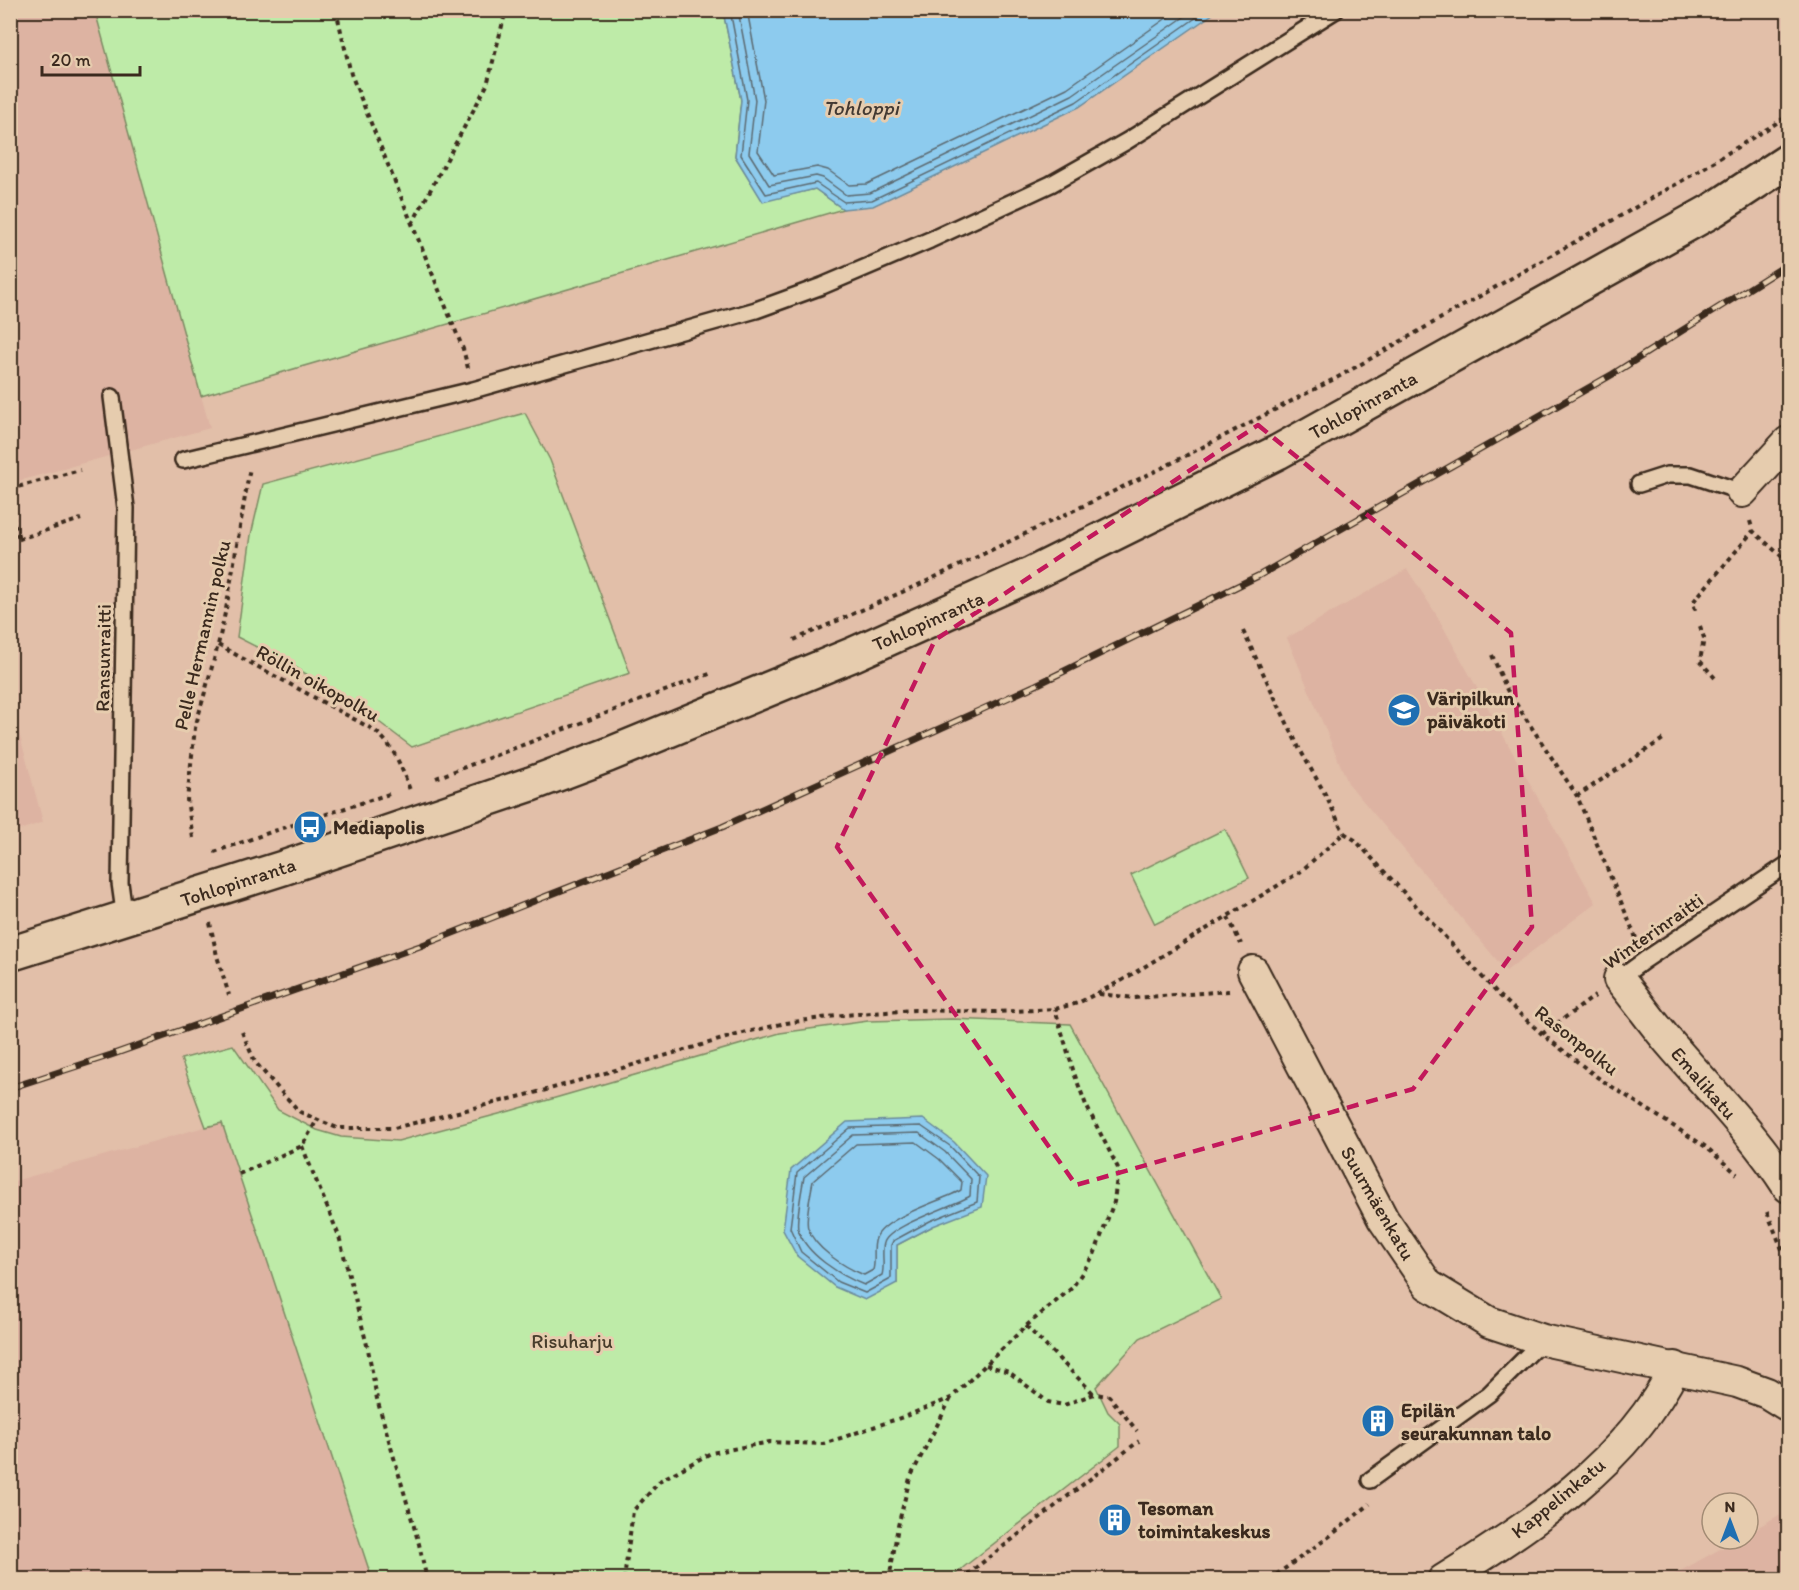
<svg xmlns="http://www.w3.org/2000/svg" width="1799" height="1590" font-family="Itim,sans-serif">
<rect width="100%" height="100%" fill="#e2bfa9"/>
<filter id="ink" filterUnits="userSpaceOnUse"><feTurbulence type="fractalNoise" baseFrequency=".0167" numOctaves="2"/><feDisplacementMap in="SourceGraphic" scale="12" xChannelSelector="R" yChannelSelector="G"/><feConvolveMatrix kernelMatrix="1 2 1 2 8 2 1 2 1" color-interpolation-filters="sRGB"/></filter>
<g filter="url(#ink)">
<!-- built -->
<g fill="#ddb3a2">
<path d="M11,11H95L210,428L11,483Z"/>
<path d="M1407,569L1436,614L1596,903L1506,971L1348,783L1287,638Z"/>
<path d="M10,699L43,822L11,833H10Z"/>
<path d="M222,1122L372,1579L11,1580V1182Z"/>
<path d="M1788,1510V1579H1666L1738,1539H1748V1533Z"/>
</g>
<!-- green -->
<g fill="#beeba8" stroke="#7c8a63" stroke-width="1.5" fill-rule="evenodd">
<path d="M95,11H723L741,100L735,156L763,201L815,189L843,209L201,396Z"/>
<path d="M525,413L550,460L630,673L412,747L354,703L288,663L237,637L251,535L263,484Z"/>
<path d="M1225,829L1249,878L1155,924L1131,875Z"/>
<path d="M952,1019L1070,1024L1221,1299L1140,1338L1096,1387L1108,1412L1120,1424V1446L965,1566L950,1579H372L222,1123L206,1127L181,1059L233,1045L278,1110L317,1130L341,1137L398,1141L510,1111L780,1033L868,1021ZM933,1226L897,1245V1283L783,1230Z"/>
</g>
<!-- water -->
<g fill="#8dcbee" stroke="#6c8b9b" stroke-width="1.5">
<path d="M723,11H1217L1079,107L873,206L843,209L815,189L763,202L735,156L741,100Z"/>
<path d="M923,1119L954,1142L986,1176L982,1207L933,1226L897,1245V1283L865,1300L835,1287L797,1256L783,1230L791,1170L847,1122Z"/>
</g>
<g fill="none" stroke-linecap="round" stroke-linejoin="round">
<!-- shore -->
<g stroke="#5c6a71" stroke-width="1.5">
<path d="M730,10L747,100L741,155L766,194L816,183L844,202L872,200L1076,102L1207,10"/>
<path d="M738,10L755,100L749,153L769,185L816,176L823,178L846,195L870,193L1072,95L1194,10"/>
<path d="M747,10L764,100L758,151L774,175L817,167L828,170L849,185L867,184L1067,88L1178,10"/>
<path d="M921,1126L950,1146L979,1177L977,1202L930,1221L893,1241L891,1245V1277L889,1280L865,1293L838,1282L801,1252L790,1228L797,1173L850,1128Z"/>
<path d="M919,1133L945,1152L971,1179L970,1196C954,1206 888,1226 884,1243C881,1253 885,1265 882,1275L864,1285C841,1276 805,1254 798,1229C796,1220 802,1188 804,1177L853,1135Z"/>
<path d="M916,1142L939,1159L962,1182L961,1190C942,1201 884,1217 876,1238C872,1248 876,1260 873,1270L864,1275C844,1267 814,1248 808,1228C805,1219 811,1192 813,1181L856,1144Z"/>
</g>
<!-- service casing -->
<g stroke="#3b2a1e" stroke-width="20">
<g id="service">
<path d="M112,397L126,508L120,883L125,919"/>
<path d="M183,460L473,390L756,310L822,286L930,240L1051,184L1127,141L1336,10"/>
<path d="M1639,484L1667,475H1691L1742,492"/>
<path d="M1619,979L1645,960L1788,864"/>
<path d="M1370,1480L1489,1394L1543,1340"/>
</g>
</g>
<!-- minor casing -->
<g stroke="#3b2a1e" stroke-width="34">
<g id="minor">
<path d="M1742,492L1788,442"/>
<path d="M1253,971L1383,1219L1428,1285L1489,1322L1543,1340L1737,1382L1767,1393L1788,1406"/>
<path d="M1619,979C1636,999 1651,1021 1668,1041C1709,1089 1754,1134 1788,1187"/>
<path d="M1443,1580C1529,1527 1630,1461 1675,1367"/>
</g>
</g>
<!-- tertiary casing -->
<g stroke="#3b2a1e" stroke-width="38">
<path id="tertiary" d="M10,954L283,868L531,784L608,755L854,654L1032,574L1278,452L1713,210L1788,161"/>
</g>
<!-- path -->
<g stroke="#3b2a1e" stroke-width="4" stroke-dasharray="4.5 4.5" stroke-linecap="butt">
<path d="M336,10L351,74L463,349L468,368"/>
<path d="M412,224L487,85L506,10"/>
<path d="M10,489L80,470"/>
<path d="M10,507L19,539"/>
<path d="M1750,521L1753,531L1788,562"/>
<path d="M10,542L81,519"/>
<path d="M1695,610L1693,602L1753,531"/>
<path d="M1700,626L1704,638L1700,661L1715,678"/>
<path d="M1243,631L1299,748L1324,792L1344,833"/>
<path d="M794,640L927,581L1162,468L1340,376L1692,175L1788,116"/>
<path d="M218,645L374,730C394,746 401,766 410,790"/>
<path d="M1492,655L1507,690L1577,796"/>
<path d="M436,778L712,673"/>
<path d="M1344,833L1355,840L1499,995L1542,1034L1597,1077L1706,1147L1737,1174"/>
<path d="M193,838L187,800L195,728L218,645L227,604L250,467"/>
<path d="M214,852L274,831L389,794"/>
<path d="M1228,917L1241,944"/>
<path d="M210,923L217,956L229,995"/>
<path d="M1636,938L1577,796L1663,739"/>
<path d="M1099,994L1134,998L1229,991"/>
<path d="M242,1032L255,1062L283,1094L300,1112L337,1128H394L546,1090L747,1032L786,1023L843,1015L915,1010L996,1012L1055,1009L1078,1003L1121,981L1300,872L1344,833"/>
<path d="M1542,1034L1595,996"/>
<path d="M302,1146L339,1236L368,1349L377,1399L419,1544L427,1580"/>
<path d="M239,1174L302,1146L317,1120"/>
<path d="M1767,1212L1788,1264"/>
<path d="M1026,1326L1094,1394"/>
<path d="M986,1365L1009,1372L1048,1402L1064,1405L1094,1394L1109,1396L1137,1431"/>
<path d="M624,1580L633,1511L661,1480L711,1453L770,1442L823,1444L906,1416L951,1398L1026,1326L1072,1288L1094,1255L1114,1202L1118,1168L1086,1105L1074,1073L1055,1009"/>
<path d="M889,1580L898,1526L910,1478L951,1398"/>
<path d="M960,1580L1139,1441"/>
<path d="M1269,1580L1330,1536L1370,1504"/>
</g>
<!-- service -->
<use href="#service" stroke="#e6ccae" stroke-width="15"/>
<!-- minor -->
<use href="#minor" stroke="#e6ccae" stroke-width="30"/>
<!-- tertiary -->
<use href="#tertiary" stroke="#e6ccae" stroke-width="33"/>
<!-- rail casing -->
<g stroke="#3b2a1e" stroke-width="7">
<path id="rail" d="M10,1088L111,1055L420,946L722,827L1036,685L1258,576L1613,374L1788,264"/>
</g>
<!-- rail -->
<use href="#rail" stroke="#e6ccae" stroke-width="4.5" stroke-dasharray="14" stroke-linecap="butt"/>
</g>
</g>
<!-- marked area -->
<path fill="none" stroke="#c2185b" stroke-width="4.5" stroke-dasharray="12 8" stroke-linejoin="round" d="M1258,425L1511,633L1532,927L1413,1089L1076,1185L837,847L935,640Z"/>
<!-- icons -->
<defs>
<g id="school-disc" transform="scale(1.725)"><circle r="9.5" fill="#1f6fb2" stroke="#e6ccae"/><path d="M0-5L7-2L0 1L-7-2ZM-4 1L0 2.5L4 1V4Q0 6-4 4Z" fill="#fff"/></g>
<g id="bus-disc" transform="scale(1.725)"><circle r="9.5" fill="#1f6fb2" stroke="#e6ccae"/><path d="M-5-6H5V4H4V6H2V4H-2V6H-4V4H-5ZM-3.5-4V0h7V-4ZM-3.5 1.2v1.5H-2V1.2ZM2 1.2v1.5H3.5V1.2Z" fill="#fff"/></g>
<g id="building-disc" transform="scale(1.725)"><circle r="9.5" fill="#1f6fb2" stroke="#e6ccae"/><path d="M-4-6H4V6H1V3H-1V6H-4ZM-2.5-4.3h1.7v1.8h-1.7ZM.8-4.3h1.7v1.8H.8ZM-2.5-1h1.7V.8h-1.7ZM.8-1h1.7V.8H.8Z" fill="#fff"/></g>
</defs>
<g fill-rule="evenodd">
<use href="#school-disc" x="1404" y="710"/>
<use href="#bus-disc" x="310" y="827"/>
<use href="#building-disc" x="1378" y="1421"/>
<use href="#building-disc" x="1115" y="1520"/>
</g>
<g text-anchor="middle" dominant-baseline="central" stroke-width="6" stroke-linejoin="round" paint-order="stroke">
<!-- street labels -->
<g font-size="20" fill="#3b2a1e" stroke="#e6ccae">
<text transform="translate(1363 405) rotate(-29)">Tohlopinranta</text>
<text transform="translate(928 621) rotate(-24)">Tohlopinranta</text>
<text transform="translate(202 635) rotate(-77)">Pelle Hermannin polku</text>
<text transform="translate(103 658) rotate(-89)">Ransunraitti</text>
<text transform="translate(318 683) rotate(29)">Röllin oikopolku</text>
<text transform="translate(238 882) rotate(-18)">Tohlopinranta</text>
<text transform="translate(1653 931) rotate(-35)">Winterinraitti</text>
<text transform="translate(1577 1040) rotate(38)">Rasonpolku</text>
<text transform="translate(1704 1083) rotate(49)">Emalikatu</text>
<text transform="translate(1378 1203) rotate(60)">Suurmäenkatu</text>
<text transform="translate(1558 1498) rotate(-39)">Kappelinkatu</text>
</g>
<!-- poi labels -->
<g font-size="20" font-weight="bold" fill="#3b2a1e" stroke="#e6ccae" text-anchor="start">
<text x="1427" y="698">Väripilkun<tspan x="1427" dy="23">päiväkoti</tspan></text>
<text x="333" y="827">Mediapolis</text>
<text x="1401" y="1410">Epilän<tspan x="1401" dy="23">seurakunnan talo</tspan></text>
<text x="1138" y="1508">Tesoman<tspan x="1138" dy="23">toimintakeskus</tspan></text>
</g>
<!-- park labels -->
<g font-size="20" fill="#483d2c" stroke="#e6ccae">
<text x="572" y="1341">Risuharju</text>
</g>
<!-- water labels -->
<g font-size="21" font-style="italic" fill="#433a33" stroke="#e6ccae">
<text x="861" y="107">Tohloppi</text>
</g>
</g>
<!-- margin -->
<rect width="1799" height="1590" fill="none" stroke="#e6ccae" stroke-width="36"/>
<rect x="18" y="18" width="1763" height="1554" fill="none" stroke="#3b2a1e" stroke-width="2" filter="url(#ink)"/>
<!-- north arrow -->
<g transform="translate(1730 1521)"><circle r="28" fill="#e6ccae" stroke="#a28b74" stroke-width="1.5"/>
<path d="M0-4.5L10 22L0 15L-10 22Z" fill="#1f6fb2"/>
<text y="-9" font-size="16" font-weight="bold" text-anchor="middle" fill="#3b2a1e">N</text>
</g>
<!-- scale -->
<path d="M42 66v9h98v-9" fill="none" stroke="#3b2a1e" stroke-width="3"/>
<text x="51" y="66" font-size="18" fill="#3b2a1e" stroke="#e6ccae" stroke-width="4.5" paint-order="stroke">20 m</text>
</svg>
